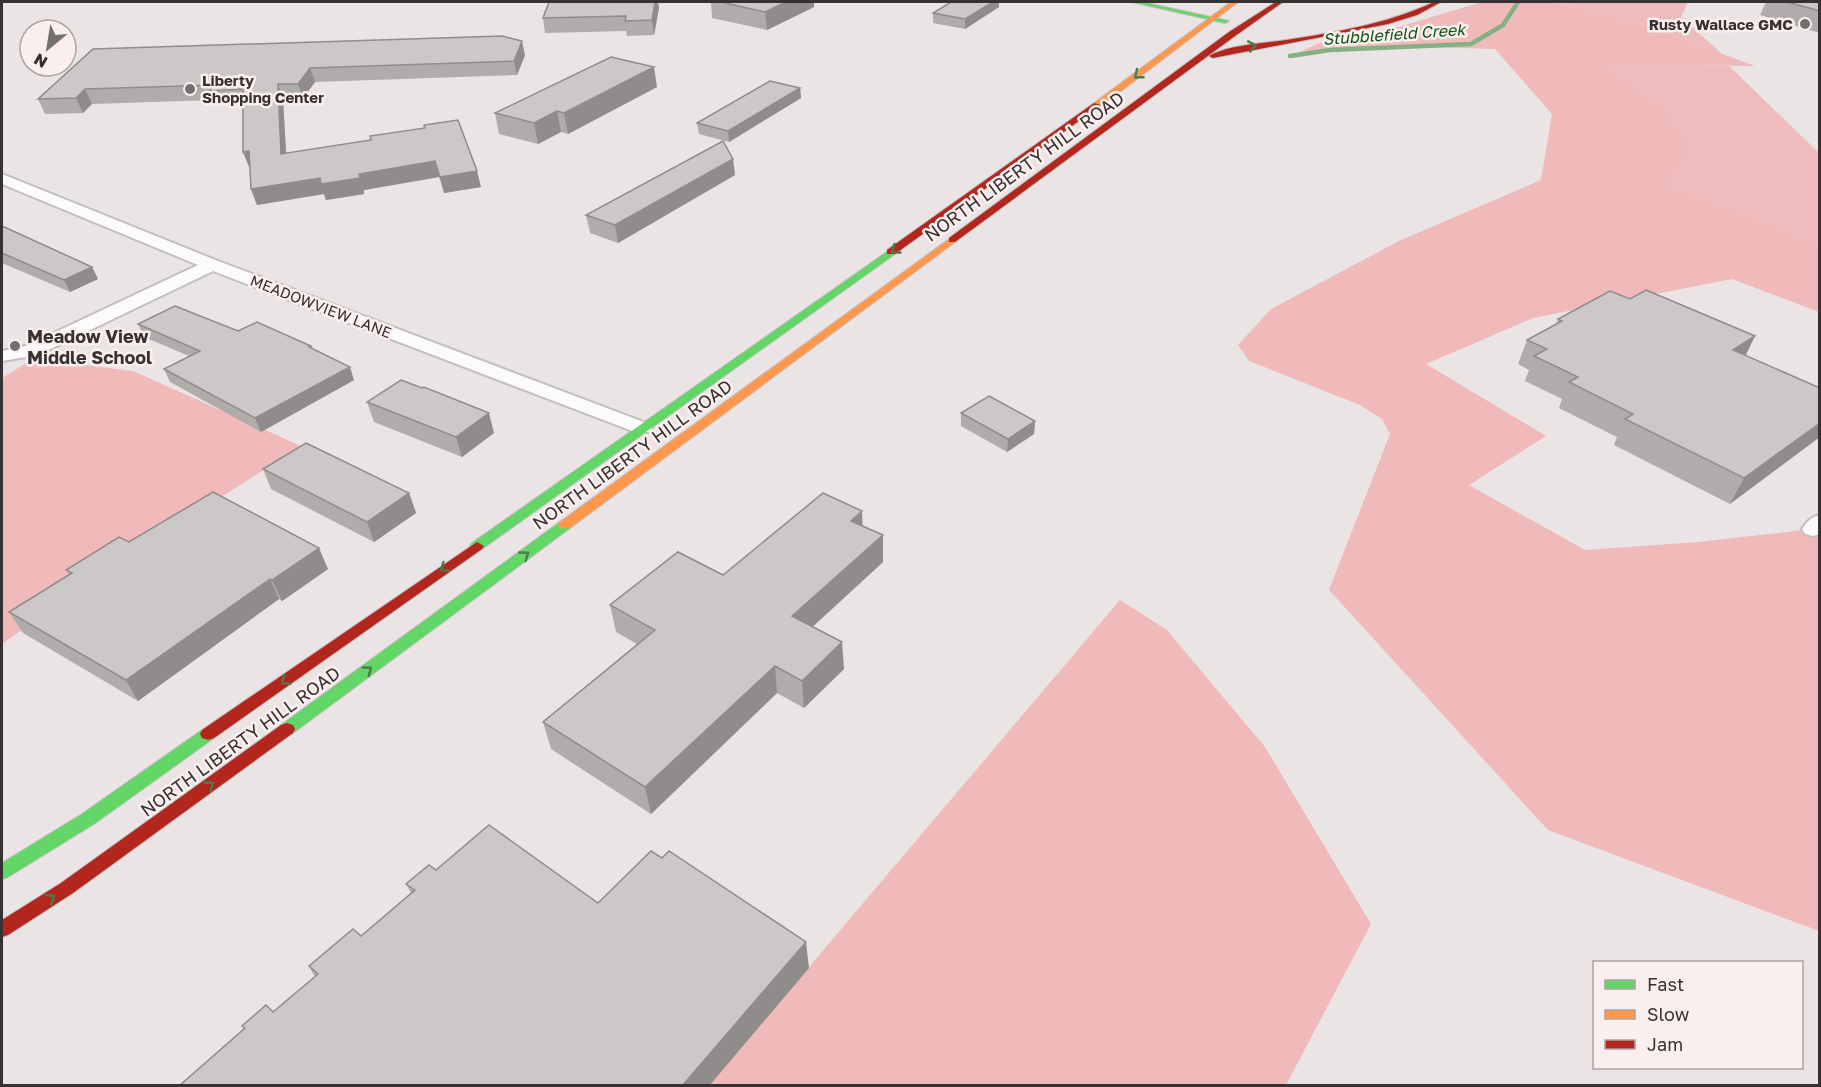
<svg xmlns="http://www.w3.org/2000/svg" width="1821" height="1087" font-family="'Golos Text',sans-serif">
<rect width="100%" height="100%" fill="#eae4e4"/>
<!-- green -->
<g fill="#eebcbc">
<path d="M1551,2H1688L1681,17L1722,54L1633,21Z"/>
<path d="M1594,63L1729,66L1819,153V242L1666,184Z"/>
</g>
<!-- forest -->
<g fill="#f0b9ba">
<path d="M1482,2H1551L1633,21L1755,66L1596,64L1661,108L1689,146L1666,184L1819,242V312L1732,279L1533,318L1426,364L1546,436L1469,485L1585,550L1698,542L1812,529L1819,522V931L1548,830L1329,590L1390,434L1382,419L1360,405L1249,361L1238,345L1271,309L1401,240L1541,180L1552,114L1495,49C1426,46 1358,47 1290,56L1329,39L1395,28Z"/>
<path d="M33,359L133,371L301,446L85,584L2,644V378Z"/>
<path d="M1120,600L1167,630L1265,747L1371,924L1286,1085H709Z"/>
</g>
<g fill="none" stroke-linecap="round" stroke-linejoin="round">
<!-- stream -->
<path stroke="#84b184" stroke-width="4.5" d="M1290,56L1330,50L1471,44L1503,25L1518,2"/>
<!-- street casing -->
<g stroke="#c4bfbf" stroke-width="4">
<g id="street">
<path d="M2,174L218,261L649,424L652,428L649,432H635L213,271L38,355L2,361V351L26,346L198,265L2,184Z"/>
<path d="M1820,515V534L1813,536L1805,534L1802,529C1807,522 1811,517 1820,515Z"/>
</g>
</g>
<!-- fast casing -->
<g stroke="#c4bfbf" stroke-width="2">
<g id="fast">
<path d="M1132,2H1142L1229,21L1225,23Z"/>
<path d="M891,249L896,252L895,254L482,549H472L470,546L472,543Z"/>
<path d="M565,521L572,525L570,528L293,733L287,735L281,733L279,729L281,725L560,522Z"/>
<path d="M208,728L214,730L216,734L214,738L94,824L8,877L2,879V863L82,814L202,730Z"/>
</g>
</g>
<!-- slow casing -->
<g stroke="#c4bfbf" stroke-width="2">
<g id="slow">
<path d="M1231,2H1238L1100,107H1094V103Z"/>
<path d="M952,237L957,240L955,242L570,528H560L558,525L560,522Z"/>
</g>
</g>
<!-- jam casing -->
<g stroke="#c4bfbf" stroke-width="2">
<g id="jam">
<path d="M1276,2H1283L1235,36L955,242H949V238L1229,32Z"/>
<path d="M1434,2H1441L1417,15L1388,24L1213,58L1209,56C1227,45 1265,43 1286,40C1337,32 1387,24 1434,2Z"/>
<path d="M1094,103L1101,105L895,254H887V250Z"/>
<path d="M477,542L484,546L482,549L214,738L208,740L202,738L200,734L202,730Z"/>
<path d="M287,723L293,725L295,729L293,733L73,893L8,935L2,937V920L61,883L281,725Z"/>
</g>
</g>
<!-- street -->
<use href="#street" fill="#fcfbfb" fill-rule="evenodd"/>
<!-- fast -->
<use href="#fast" fill="#63d668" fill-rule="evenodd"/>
<!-- slow -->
<use href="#slow" fill="#ff974d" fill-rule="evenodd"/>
<!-- jam -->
<use href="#jam" fill="#b3261e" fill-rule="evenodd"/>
</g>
<!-- wall -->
<g fill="#b0acac">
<path d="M549,2H658L659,8L654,35L627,36L626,31L545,33L543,18Z"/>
<path d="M711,2H814V7L767,30L712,18Z"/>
<path d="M951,2H999V7L965,29L933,23V13Z"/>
<path d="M1766,2H1820V33L1760,15Z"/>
<path d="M93,49L525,55L517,75L315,82L303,98L283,99L286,153L371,140L481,187L444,193L439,177L364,190V194L326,200L324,194L257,205L251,189L250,167H249L243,104L215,105L213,100L92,104L83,113L45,114L38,99Z"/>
<path d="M657,87L568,134L561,132L538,144L499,134L495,113Z"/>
<path d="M800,88L801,98L729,142L699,134L697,123Z"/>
<path d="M735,175L618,243L590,233L586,215Z"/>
<path d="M2,226L92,267L98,279L70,292L2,263Z"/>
<path d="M1558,319L1746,356L1820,388L1730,504L1614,445L1617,437L1559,408L1562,399L1525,381L1529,370L1518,364L1527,340L1556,324Z"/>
<path d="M138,324L238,331L312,349L354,380L261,432L170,382L164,369L189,356L144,337Z"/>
<path d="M367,402L494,433L462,457L374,422Z"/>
<path d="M961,413L1035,421L1034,434L1007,452L961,426Z"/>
<path d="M263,469L409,493L416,513L374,542L271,489Z"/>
<path d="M863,526L883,535V562L812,627L844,669L804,708L777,693L651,814L551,749L543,722L637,644L616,632L610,605L723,575Z"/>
<path d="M129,542L328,569L282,601L279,599L138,701L23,633L9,612L69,574L66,570Z"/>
<path d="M436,870L598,903L809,968L709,1086H179L245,1029L242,1026L273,1012L315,977L309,966L361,936L411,893L406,884Z"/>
</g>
<!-- shaded-wall -->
<g fill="#908c8c">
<path d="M655,2H658L659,8L654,35L652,20Z"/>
<path d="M786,2H814V7L767,30L765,12Z"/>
<path d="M993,2H999V7L965,29V19Z"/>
<path d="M522,41L525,55L517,75L514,61Z"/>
<path d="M654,67L657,87L568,134L564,113Z"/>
<path d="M310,68L315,82L303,98L298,84Z"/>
<path d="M278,84L283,99L287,169L281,154Z"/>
<path d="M800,88L801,98L729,142L728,131Z"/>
<path d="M85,89L92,104L83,113L76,98Z"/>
<path d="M557,111L561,132L538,144L534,123Z"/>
<path d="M249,151L255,166L249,167L243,152Z"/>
<path d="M733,159L735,175L618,243L615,225Z"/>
<path d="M435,161L439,177L364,190V194L326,200L324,194L257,205L251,189L320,178L359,174Z"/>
<path d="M477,171L481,187L444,193L440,177Z"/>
<path d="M92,267L98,279L70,292L64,280Z"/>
<path d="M1755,336L1743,361L1733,350Z"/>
<path d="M350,367L354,380L261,432L255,418Z"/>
<path d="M489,413L494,433L462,457L456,437Z"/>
<path d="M1035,421L1034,434L1007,452L1008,439Z"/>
<path d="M1820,423V437L1730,504L1744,478Z"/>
<path d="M409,493L416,513L374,542L367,522Z"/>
<path d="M862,511L863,537L851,521Z"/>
<path d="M883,535V562L795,643L792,616Z"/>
<path d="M319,548L328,569L282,601L272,580Z"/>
<path d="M270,579L279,599L138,701L126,680Z"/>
<path d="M842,642L844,669L804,708L802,681Z"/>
<path d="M775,666L777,693L651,814L645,787Z"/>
<path d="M806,942L809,968L709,1086H682Z"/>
</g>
<!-- building -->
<g fill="#cdc8c8" stroke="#908c8c" stroke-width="1.5">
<path d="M549,2H655L652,20L625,21L626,16L543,18Z"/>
<path d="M721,2H786L765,12Z"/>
<path d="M951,2H993L965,19L933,13Z"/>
<path d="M1787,2H1820V11Z"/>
<path d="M502,36L522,41L514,61L310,68L298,84H278L281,154L371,140L370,136L425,128L424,125L458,120L477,171L440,177L435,161L359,174L360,178L321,184L320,178L251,189L249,151L243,152V89L209,91L214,85L85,89L76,98L38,99L93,49Z"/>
<path d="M611,57L654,67L564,113L557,111L534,123L495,113Z"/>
<path d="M770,81L800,88L728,131L697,123Z"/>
<path d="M723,141L733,159L615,225L586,215Z"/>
<path d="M2,226L92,267L64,280L2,253Z"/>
<path d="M1646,290L1755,336L1733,350L1820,388V423L1744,478L1625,419L1633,414L1569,382L1578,377L1534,356L1547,349L1527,340L1562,321L1558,319L1610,291L1630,299Z"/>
<path d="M175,306L238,331L257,322L311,346L309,347L350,367L255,418L164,369L200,351L138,324Z"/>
<path d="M401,380L422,388L424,387L489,413L456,437L367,402Z"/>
<path d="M989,396L1035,421L1008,439L961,413Z"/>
<path d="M306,443L409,493L367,522L263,469Z"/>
<path d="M213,492L319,548L272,580L270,579L126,680L9,612L72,573L66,570L119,537L129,542Z"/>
<path d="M823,493L862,511L851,521L883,535L792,616L842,642L802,681L775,666L645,787L543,722L655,630L610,605L678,552L723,575Z"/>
<path d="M489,825L598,903L651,851L662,858L669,851L806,942L682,1086H179L245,1028L242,1026L266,1005L273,1012L318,974L309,966L353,929L361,936L415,890L406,884L429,865L436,870Z"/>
</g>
<!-- one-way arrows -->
<defs><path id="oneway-chevron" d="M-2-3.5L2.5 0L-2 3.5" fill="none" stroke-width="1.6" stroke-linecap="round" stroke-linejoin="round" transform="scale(1.5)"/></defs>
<g stroke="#4a7c4a">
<use href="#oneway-chevron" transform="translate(1252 46) rotate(-10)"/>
<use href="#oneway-chevron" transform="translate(1138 75) rotate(141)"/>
<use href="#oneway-chevron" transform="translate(895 250) rotate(144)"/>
<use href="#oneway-chevron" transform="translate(525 555) rotate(-36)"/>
<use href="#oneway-chevron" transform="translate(444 568) rotate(145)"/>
<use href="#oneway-chevron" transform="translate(368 670) rotate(-36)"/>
<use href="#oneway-chevron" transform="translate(285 681) rotate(145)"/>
<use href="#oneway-chevron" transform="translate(210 785) rotate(-36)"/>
<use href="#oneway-chevron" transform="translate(51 898) rotate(-32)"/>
</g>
<!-- markers -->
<g fill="#757070" stroke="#faefee" stroke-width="2">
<circle cx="1805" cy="24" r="6"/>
<circle cx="190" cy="89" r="6"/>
<circle cx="15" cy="346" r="6"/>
</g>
<g text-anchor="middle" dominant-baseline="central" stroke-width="5" stroke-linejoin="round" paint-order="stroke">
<!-- far-poi labels -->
<g font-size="15" font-weight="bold" fill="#363232" stroke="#faefee" text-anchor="end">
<text x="1793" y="24">Rusty Wallace GMC</text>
<text x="202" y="80" text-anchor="start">Liberty<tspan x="202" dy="17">Shopping Center</tspan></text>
</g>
<!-- far-street labels -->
<g font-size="15" fill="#363232" stroke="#faefee">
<text transform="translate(321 306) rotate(21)">MEADOWVIEW LANE</text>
</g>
<!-- far-water labels -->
<g font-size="16" font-style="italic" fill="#0a5415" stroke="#faefee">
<text transform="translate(1394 34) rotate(-4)">Stubblefield Creek</text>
</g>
<!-- street labels -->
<g font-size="18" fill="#363232" stroke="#faefee">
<text transform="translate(1024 166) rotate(-36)">NORTH LIBERTY HILL ROAD</text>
<text transform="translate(632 454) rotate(-36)">NORTH LIBERTY HILL ROAD</text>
<text transform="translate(240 741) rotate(-36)">NORTH LIBERTY HILL ROAD</text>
</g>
<!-- poi labels -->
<g font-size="18" font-weight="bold" fill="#363232" stroke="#faefee" text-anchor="start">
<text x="27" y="336">Meadow View<tspan x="27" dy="21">Middle School</tspan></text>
</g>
</g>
<!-- border -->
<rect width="1821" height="1087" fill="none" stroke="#363232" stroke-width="6"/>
<!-- legend -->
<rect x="1593" y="961" width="210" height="108" fill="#faefee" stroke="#aca3a3" stroke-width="1.5"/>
<rect x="1605" y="980" width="30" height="9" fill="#63d668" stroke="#aca3a3" stroke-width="1.5"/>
<text x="1647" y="991" font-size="18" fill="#363232">Fast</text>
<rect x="1605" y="1010" width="30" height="9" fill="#ff974d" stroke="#aca3a3" stroke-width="1.5"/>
<text x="1647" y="1021" font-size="18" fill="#363232">Slow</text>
<rect x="1605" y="1040" width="30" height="9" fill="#b3261e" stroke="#aca3a3" stroke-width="1.5"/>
<text x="1647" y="1051" font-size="18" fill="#363232">Jam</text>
<!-- north arrow -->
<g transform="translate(48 48) rotate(210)"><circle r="28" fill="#faefee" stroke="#aca3a3" stroke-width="1.5"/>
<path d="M0-4.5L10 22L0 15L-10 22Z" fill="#757070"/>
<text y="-9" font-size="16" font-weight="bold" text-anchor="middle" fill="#363232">N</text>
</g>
</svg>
